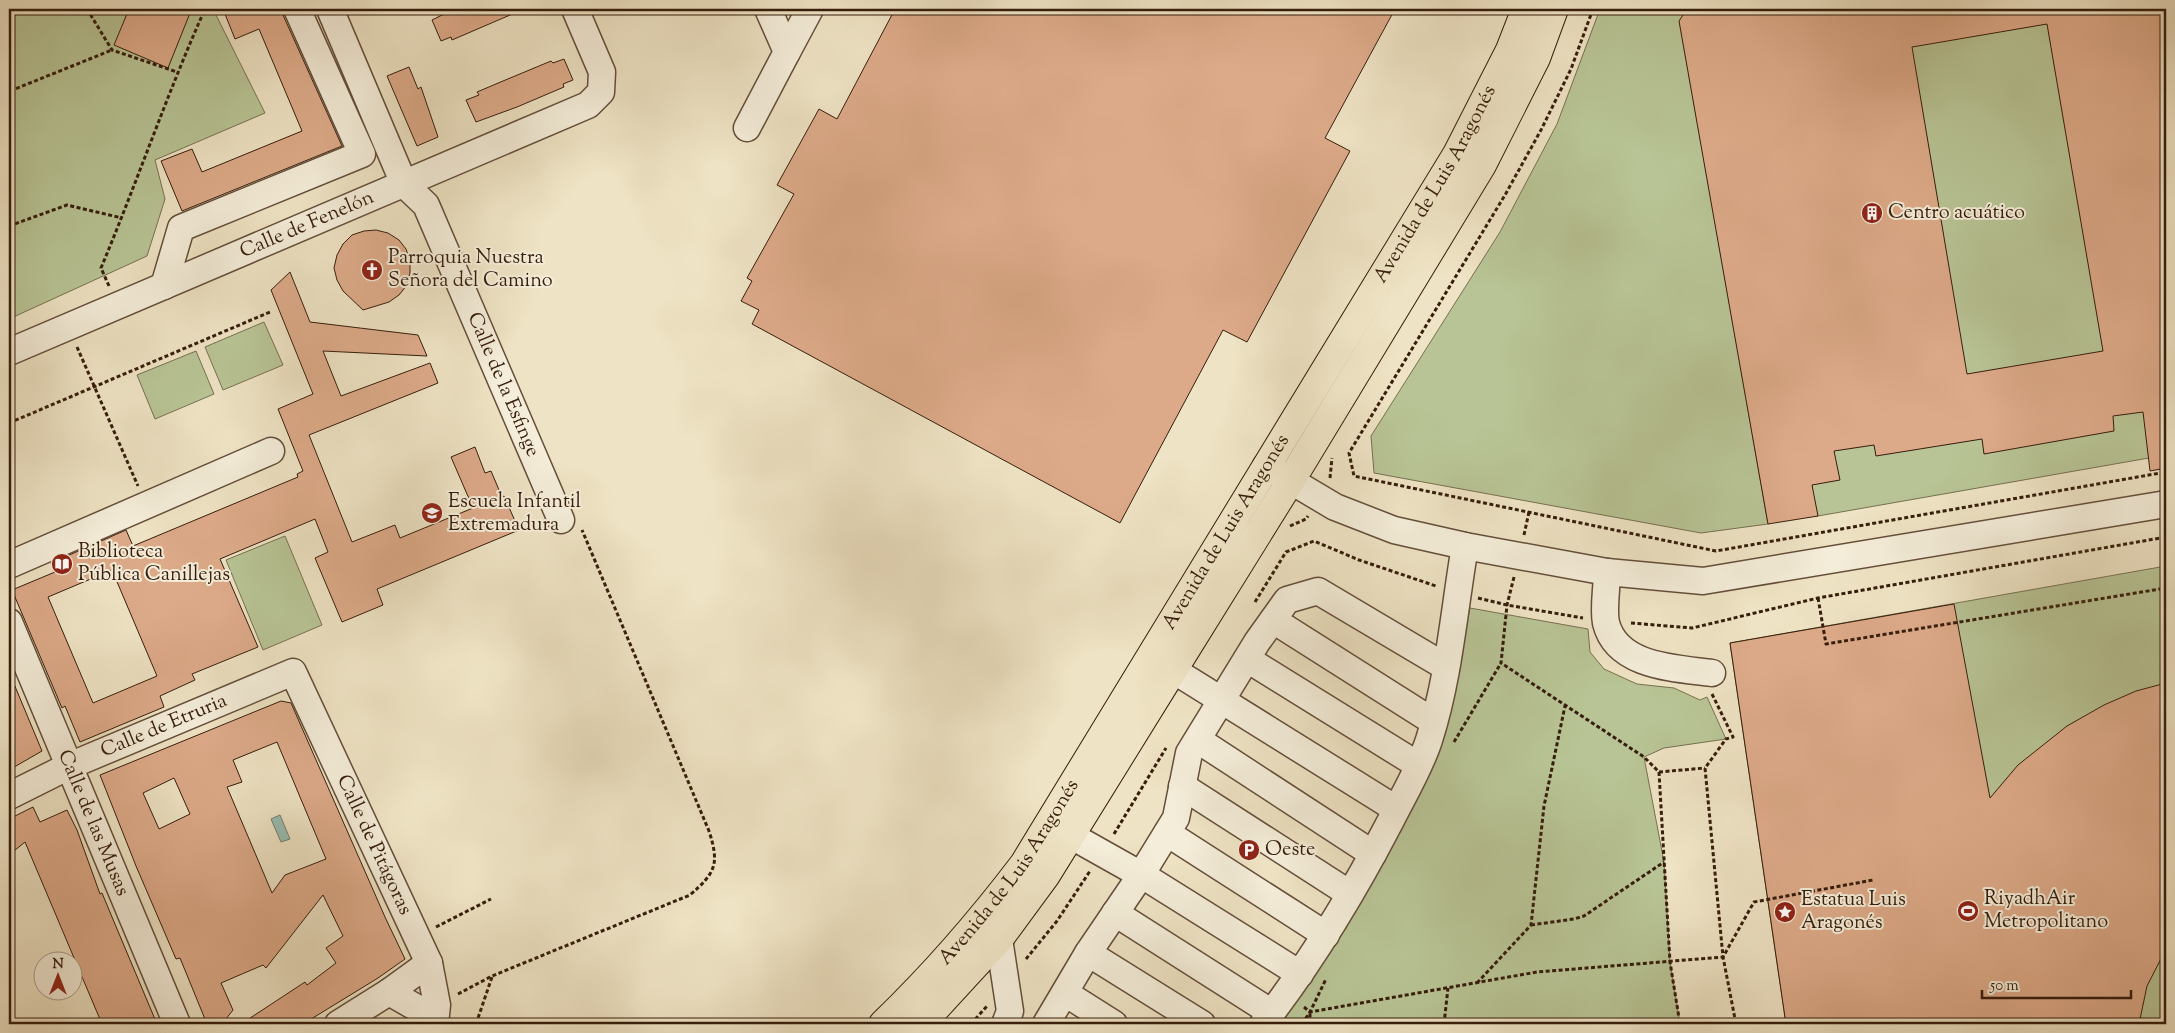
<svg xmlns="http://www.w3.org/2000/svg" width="2175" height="1033" font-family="'Sorts Mill Goudy',serif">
<rect width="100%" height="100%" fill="#eee3c4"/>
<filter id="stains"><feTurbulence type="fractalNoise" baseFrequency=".004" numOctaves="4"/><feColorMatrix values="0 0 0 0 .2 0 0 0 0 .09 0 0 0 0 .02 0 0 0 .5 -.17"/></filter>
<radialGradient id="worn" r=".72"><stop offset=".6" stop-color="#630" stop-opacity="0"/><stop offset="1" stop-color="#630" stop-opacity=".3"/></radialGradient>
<!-- green -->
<g fill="#b8c495" stroke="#777050">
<path d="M14,9H218L214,11L265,113L155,160L165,199L147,256L9,319V11Z"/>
<path d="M1600,9H2166V455L1818,516L1770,520L1705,164L1768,524L1701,533L1374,473L1371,436L1500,232L1557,124Z"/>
<path d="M264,322L283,365L223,390L205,347Z"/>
<path d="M196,351L214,394L155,419L137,375Z"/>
<path d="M285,536L322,625L263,650L226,560Z"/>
<path d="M2166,566V1024H1786L1730,643Z"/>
<path d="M1470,608L1588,629L1590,652L1604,669L1637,684L1674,688L1700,700L1707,697L1726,739L1664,748L1644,757L1664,862L1670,962L1680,1024H1275L1452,693Z"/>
</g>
<!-- water -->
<path fill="#99beb3" stroke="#717e70" d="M280,815L290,839L281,842L271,819Z"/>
<!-- building -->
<g fill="#ddaa89" stroke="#361d0c" fill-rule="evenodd">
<path d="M129,9H179L190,13L168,68L114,45Z"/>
<path d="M223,9H282L283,15L342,146L182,211L161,161L192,149L202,172L302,131L259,29L235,39Z"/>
<path d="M442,9H524L452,40L451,37L441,41L432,20L444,14Z"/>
<path d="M895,9H1395L1325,138L1350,151L1247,342L1223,330L1120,523L752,324L759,310L741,301L752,281L747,278L794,194L777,185L819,109L837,119Z"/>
<path d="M1687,9H2166V468L2150,471L2143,412L2113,416L2114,431L1984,454L1982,439L1876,456L1874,445L1834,451L1840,480L1812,485L1818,516L1768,524L1679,21ZM2047,24L2103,351L1967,374L1912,47Z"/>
<path d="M564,59L573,80L563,84L564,87L517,107L476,122L466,100L479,95L477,92L503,81L551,61L553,63Z"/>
<path d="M409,67L418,89L421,87L438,137L417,146L387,76Z"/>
<path d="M376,230L388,233L399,240L406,249L410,261V273L407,285L399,295L389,302L363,310L343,291L337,280L334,268L337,255L343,244L352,235L364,231Z"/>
<path d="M290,272L310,322L418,335L427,356L323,351L341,396L430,363L438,383L309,435L352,542L395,525L400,538L473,508L451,457L475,447L485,473L491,471L502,497L504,496L519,530L377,589L383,605L342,622L315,558L328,552L315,519L220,559L258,647L192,674L195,680L160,696L164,707L80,742L65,706L62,708L12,590L55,572L51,563L126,530L133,546L298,477L297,474L303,471L278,409L313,394L271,290ZM112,570L157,676L93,703L48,597Z"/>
<path d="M1954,604L1990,798L2018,765L2067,726L2104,705L2136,691L2166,683V949L2147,986L2139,1024H1786L1730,643Z"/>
<path d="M9,672L42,751L9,770Z"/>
<path d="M281,701L291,703L385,917L405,959L378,978L303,1024H241L305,982L307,985L336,963L326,948L343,936L323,895L266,968L263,965L221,983L233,1010L222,1024H207L180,958L176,959L136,866L100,775ZM277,742L326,859L285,875L272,893L227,787L242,782L233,760ZM174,778L190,814L159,829L143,793Z"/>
<path d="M33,807L40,822L67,810L77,830L100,894L102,893L112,917L157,1024H102L25,842L9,855V819Z"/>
</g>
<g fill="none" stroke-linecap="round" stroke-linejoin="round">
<!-- minor casing -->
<g stroke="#644e3a" stroke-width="29">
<g id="minor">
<path id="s1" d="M330,9L404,184L426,205L561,520"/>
<path d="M787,52L810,9"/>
<path d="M747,128L787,52L768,9"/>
<path d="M164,286L181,228L362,154L297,9"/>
<path id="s2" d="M9,352L588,105L601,92L602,72L575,9"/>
<path d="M1266,466L1335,507L1394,530L1465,546L1607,572L1703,581L2166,504"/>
<path d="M9,565L271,451"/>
<path d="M1607,572C1607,588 1603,608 1606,623C1617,667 1675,668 1712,673"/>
<path d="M1273,620L1434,722"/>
<path id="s3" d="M9,622L177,1024"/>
<path d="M1247,659L1418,765"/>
<path d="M1173,670L1396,809"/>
<path d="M1198,740L1373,854"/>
<path d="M1182,786L1350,894"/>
<path id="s4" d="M9,796L69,766L293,672L429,963L437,1005L435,1024"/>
<path d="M1167,833L1326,935"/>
<path d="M1070,835L1150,880L1300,974"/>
<path d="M1115,913L1272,1013"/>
<path d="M999,939L1010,1011L1005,1024"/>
<path d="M1088,953L1202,1024"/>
<path d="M389,992L417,1008L428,1024"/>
<path d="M1065,993L1114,1024"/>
<path d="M338,1024L389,992L429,963"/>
<path d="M1046,1024L1088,953L1141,875L1176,818L1189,753L1257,642L1287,600L1318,591L1446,667"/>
<path d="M1263,1024C1312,961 1353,893 1390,822C1403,796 1420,768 1429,740C1449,678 1454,611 1465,546"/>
</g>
</g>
<!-- major casing -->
<g stroke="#361d0c" stroke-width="30">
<g id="major">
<path id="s5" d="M883,1024C936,973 980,922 1024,864L1457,154L1510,50L1526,9"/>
<path d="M921,1024L999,939L1046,875L1173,670L1291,480L1482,165L1536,58L1554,9"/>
</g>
</g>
<!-- path -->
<g stroke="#361d0c" stroke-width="3" stroke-dasharray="4 2.5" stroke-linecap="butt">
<path d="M87,9L112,50L177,72"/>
<path d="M1593,9L1571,69L1541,130L1505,195L1349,453L1354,476L1716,551L2166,472"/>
<path d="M9,87L11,115L9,141"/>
<path d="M10,91L112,50"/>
<path d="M9,226L67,205L122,218"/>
<path d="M109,286L101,268C137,182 167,94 205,9"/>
<path d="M77,347L138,486"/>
<path d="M9,423L270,312"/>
<path d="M1330,478L1332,458"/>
<path d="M1290,526L1306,519L1308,516"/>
<path d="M1524,535L1529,512"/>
<path d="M1514,577L1507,605L1501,663L1644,757L1659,772L1670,962L1680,1024"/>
<path d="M1478,598L1507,605L1583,618"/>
<path d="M1818,598L1826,644L2166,588"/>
<path d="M1255,602L1286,552L1314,541L1359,560L1436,586"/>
<path d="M1631,623L1692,628L1818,598L2166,537"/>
<path d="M1712,694L1733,737L1726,739L1705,768L1723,957L1736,1024"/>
<path d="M1454,742L1501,663"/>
<path d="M1659,772L1705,768"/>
<path d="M1114,834L1166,748"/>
<path d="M1531,925L1574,919L1584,916L1664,862"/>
<path d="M436,927L491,899"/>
<path d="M1026,959L1057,921L1090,871"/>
<path d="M1477,983L1531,925L1544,806L1565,706"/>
<path d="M458,994L492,976L690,895C715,873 720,865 709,831L582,530"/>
<path d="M1304,1007L1310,1012L1537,972L1723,957L1754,902L1873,880"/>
<path d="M476,1024L492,977"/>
<path d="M971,1024L987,1006"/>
<path d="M1302,1024L1310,1012L1326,979"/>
<path d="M1310,1024V1013"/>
<path d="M1444,1024L1448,988"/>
</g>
<!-- minor -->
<use href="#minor" stroke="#f4edd9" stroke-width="26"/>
<!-- major -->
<use href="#major" stroke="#eee3c4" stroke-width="28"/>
</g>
<!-- icons -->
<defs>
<g id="building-disc" transform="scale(1.125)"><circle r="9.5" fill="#8f2418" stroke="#f4edd9"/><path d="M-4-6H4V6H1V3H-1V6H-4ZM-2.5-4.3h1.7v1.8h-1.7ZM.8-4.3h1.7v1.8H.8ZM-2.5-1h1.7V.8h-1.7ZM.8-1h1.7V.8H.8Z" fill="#fff"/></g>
<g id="church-disc" transform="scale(1.125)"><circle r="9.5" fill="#8f2418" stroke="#f4edd9"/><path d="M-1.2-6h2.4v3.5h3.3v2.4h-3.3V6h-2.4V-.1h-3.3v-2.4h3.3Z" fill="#fff"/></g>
<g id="school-disc" transform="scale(1.125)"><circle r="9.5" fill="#8f2418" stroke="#f4edd9"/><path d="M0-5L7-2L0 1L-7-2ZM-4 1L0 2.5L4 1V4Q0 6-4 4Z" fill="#fff"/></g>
<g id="library-disc" transform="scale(1.125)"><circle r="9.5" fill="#8f2418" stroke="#f4edd9"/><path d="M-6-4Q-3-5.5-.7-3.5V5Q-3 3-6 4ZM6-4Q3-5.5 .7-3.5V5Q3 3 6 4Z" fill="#fff"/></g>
<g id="parking-disc" transform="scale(1.125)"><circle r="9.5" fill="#8f2418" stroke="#f4edd9"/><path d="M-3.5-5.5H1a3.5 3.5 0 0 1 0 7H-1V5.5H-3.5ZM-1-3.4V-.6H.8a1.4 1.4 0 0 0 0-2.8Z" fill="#fff"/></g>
<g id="stadium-disc" transform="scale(1.125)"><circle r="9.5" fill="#8f2418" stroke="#f4edd9"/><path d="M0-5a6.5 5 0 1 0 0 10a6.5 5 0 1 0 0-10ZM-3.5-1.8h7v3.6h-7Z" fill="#fff"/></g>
<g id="sight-disc" transform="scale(1.125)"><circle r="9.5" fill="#8f2418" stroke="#f4edd9"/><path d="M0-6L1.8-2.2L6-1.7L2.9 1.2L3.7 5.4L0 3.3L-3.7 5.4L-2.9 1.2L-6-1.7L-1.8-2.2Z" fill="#fff"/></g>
</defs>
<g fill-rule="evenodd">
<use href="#building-disc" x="1872" y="213"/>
<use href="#church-disc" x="372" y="270"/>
<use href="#school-disc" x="432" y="513"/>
<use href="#library-disc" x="62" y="564"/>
<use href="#parking-disc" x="1249" y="850"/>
<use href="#stadium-disc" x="1968" y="911"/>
<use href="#sight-disc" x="1785" y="912"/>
</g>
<g text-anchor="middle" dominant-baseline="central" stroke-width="4" stroke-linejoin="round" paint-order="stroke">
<!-- street labels -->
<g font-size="20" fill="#361d0c" stroke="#f4edd9">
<text stroke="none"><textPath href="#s5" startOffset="1008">Avenida de Luis Aragonés</textPath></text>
<text stroke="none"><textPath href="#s2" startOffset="324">Calle de Fenelón</textPath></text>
<text stroke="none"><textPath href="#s1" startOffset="416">Calle de la Esfinge</textPath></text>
<text stroke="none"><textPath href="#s5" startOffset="602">Avenida de Luis Aragonés</textPath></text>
<text stroke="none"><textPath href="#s4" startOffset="170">Calle de Etruria</textPath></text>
<text stroke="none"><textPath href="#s3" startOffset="218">Calle de las Musas</textPath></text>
<text stroke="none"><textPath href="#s4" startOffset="501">Calle de Pitágoras</textPath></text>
<text stroke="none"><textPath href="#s5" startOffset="198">Avenida de Luis Aragonés</textPath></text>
</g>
<!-- poi labels -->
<g font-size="20" fill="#361d0c" stroke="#f4edd9" text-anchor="start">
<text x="1888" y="213">Centro acuático</text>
<text x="388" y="258">Parroquia Nuestra<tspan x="388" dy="23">Señora del Camino</tspan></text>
<text x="448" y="502">Escuela Infantil<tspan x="448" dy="23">Extremadura</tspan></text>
<text x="78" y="552">Biblioteca<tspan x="78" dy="23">Pública Canillejas</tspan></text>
<text x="1265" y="850">Oeste</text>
<text x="1984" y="899">RiyadhAir<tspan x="1984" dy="23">Metropolitano</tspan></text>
<text x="1801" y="900">Estatua Luis<tspan x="1801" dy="23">Aragonés</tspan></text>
</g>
</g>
<!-- margin -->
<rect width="2175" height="1033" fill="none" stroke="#eee3c4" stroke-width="30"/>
<rect x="10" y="10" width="2155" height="1013" fill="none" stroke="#361d0c" stroke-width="2.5"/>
<rect x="15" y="15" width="2145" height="1003" fill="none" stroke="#361d0c"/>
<!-- north arrow -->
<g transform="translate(58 976)"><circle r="24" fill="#f4edd9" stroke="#a89a87"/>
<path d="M0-4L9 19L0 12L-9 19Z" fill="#8f2418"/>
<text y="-8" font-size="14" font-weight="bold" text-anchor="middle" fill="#361d0c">N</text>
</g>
<!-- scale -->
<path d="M1982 990v8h149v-8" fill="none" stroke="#361d0c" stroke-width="2.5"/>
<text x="1990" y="990" font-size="15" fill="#361d0c" stroke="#f4edd9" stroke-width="4" paint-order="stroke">50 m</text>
<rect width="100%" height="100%" filter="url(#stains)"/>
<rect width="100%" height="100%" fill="url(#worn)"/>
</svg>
